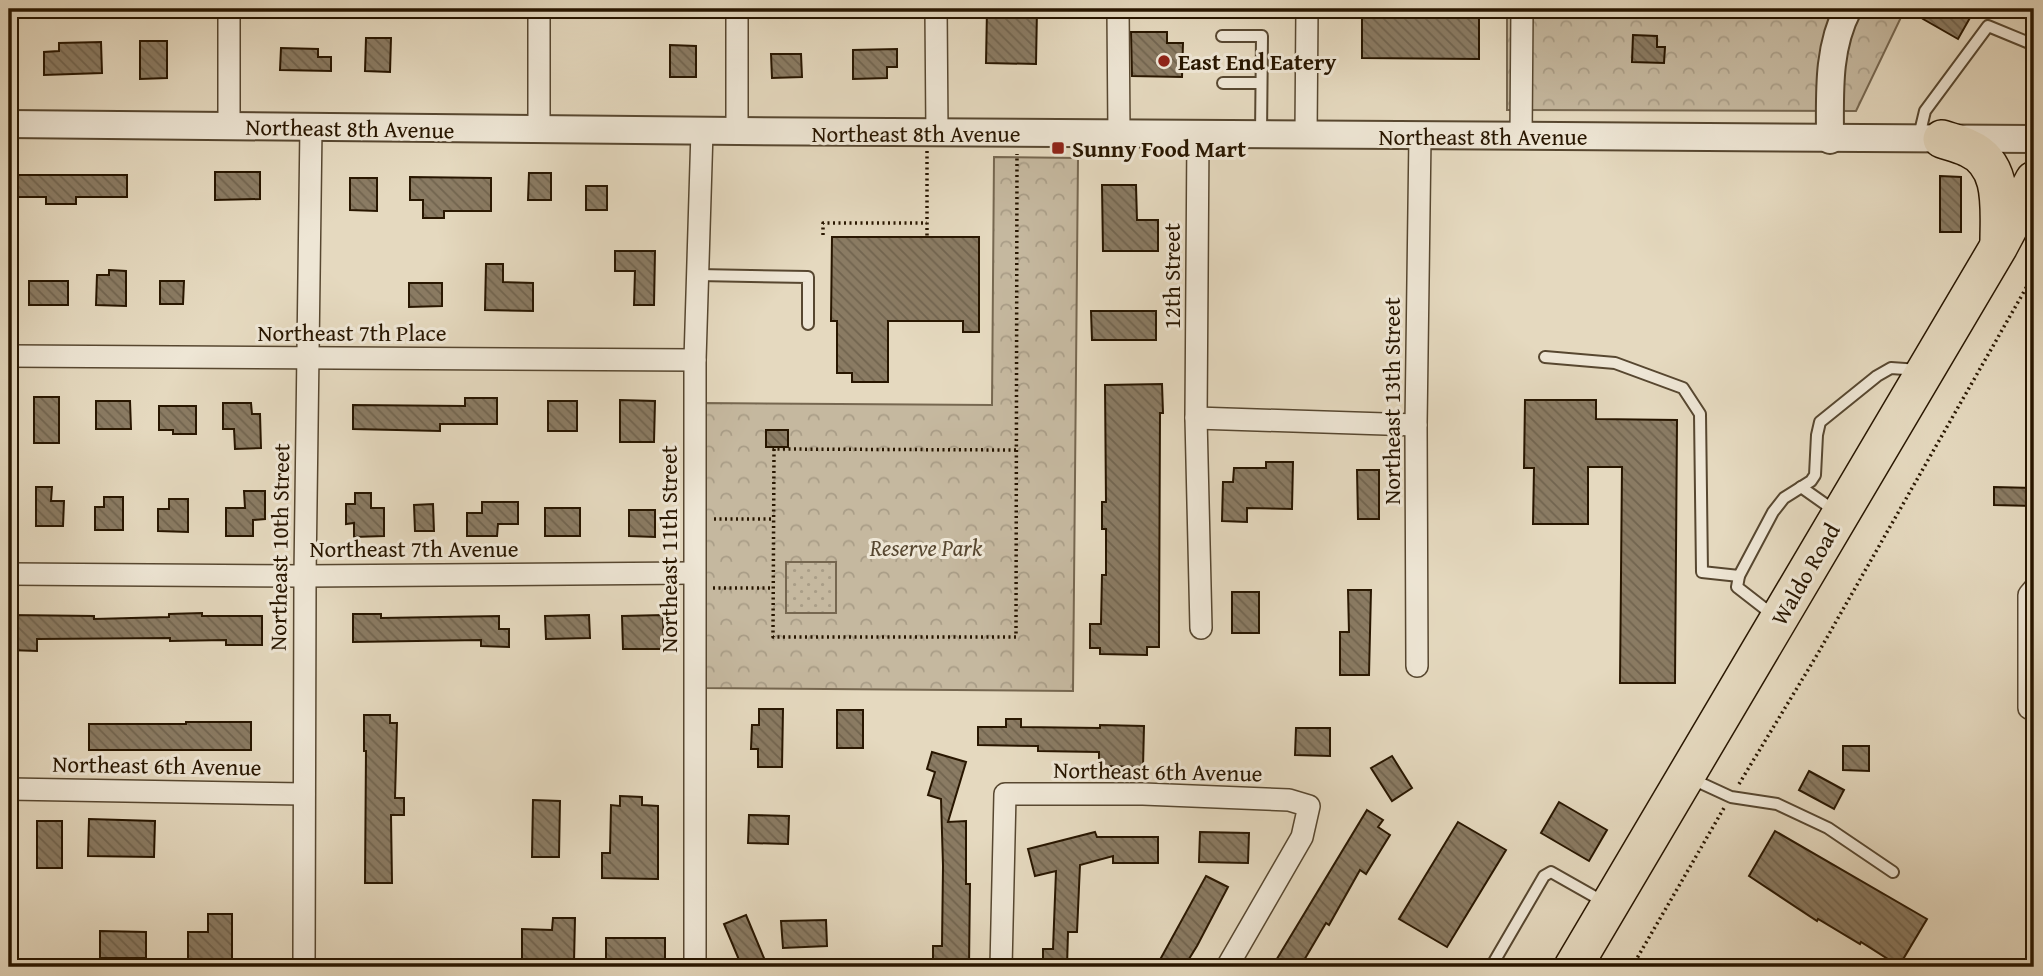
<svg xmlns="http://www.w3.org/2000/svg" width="2043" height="976" font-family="'Gentium Book Plus',serif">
<defs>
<pattern id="forest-crowns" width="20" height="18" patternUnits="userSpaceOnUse" patternTransform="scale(1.75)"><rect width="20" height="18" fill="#c5b89f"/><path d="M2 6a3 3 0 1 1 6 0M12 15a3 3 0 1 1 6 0" fill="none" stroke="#a99d87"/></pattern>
<pattern id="garden-dots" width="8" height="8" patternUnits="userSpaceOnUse" patternTransform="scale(1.75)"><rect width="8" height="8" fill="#c5b89f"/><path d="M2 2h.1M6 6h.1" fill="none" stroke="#a99d87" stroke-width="1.8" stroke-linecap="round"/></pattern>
<pattern id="building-back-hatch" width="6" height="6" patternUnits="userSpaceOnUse" patternTransform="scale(1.75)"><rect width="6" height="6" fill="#8a7b63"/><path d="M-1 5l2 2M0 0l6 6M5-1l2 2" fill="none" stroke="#71644f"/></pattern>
</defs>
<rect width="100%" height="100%" fill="#e5d9bf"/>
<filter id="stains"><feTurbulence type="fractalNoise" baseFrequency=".00286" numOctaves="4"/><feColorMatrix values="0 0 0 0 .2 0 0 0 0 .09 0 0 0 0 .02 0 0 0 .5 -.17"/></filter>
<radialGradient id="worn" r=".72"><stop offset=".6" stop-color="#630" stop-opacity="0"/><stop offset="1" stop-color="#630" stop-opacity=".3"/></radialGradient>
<!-- forest -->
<g fill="url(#forest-crowns)" stroke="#766750" stroke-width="2">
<path d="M1507,9H1905L1856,111L1507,110Z"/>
<path d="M994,157L1078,158L1073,691L705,688L704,403L992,405Z"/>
</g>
<!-- garden -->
<rect fill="url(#garden-dots)" stroke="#766750" stroke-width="2" x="786" y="562" width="50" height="51"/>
<!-- building -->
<g fill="url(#building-back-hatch)" stroke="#281600" stroke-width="2">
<path d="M987,9H1037L1036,64L986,63Z"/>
<path d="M1362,9H1479V59L1362,58Z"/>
<path d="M1929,9H1975L1958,39L1923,19Z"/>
<path d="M1131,32H1167V43H1183L1182,77L1132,76Z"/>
<path d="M1633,35L1657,36V47H1665L1664,63L1632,62Z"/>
<path d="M366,38H391L390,72L365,71Z"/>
<path d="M140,41H167V78L140,79Z"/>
<path d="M101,42L102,73L44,75V52L59,51V43Z"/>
<path d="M670,45L696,46V77H670Z"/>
<path d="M281,48L318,49V57H331V71L280,70Z"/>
<path d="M897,49V67H887V78L853,79V50Z"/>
<path d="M771,54H801L802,77L772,78Z"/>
<path d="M215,172H260V199L215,200Z"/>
<path d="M529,173H551V200H528Z"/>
<path d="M9,175H127V197H76V204H46V197H9Z"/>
<path d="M1940,176L1961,177V232H1940Z"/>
<path d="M410,177L491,178V211H444V218H423V200H410Z"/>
<path d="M350,178H377V211L350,210Z"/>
<path d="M1102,185H1136L1137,220H1158V251H1103Z"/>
<rect x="586" y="186" width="21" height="24"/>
<path d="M832,237H979V332H963V321H888V382H852V373H837V321H831Z"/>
<path d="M615,251H655L654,305H634L635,271H615Z"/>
<path d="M486,264H503V282L533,283V311L485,310Z"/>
<path d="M109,270L126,271V306L96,305L97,275H109Z"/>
<rect x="29" y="281" width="39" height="24"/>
<path d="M160,281H184L183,304H160Z"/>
<path d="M409,283H442V306L409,307Z"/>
<path d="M1091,311H1156V340H1092Z"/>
<path d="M1162,384L1163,413H1160L1159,647H1147V655L1100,654V648H1090V624H1101L1102,575H1106V529H1102V502H1106L1105,385Z"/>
<rect x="34" y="397" width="25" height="46"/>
<path d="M465,398H497V424H440V431L353,429V405L465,406Z"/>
<path d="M620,400L655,401L654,442H620Z"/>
<path d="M1525,400H1596V419L1677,420L1675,683H1620L1622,467H1588V524H1533L1534,468H1524Z"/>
<path d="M96,401H130L131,429H96Z"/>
<rect x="548" y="401" width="29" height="30"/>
<path d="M223,403H251L252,414H260L261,448L235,449L234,429H223Z"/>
<path d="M159,406H196V434H173V430H159Z"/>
<rect x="766" y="430" width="22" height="17"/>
<path d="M1266,462H1293L1292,509L1247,508V522L1222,521L1223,482H1233L1234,468H1266Z"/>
<path d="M1357,470H1379V519H1358Z"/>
<path d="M36,487H52L51,501H64L63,526H36Z"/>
<path d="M1994,487L2034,488V506L1994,505Z"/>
<path d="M244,491H265V519L253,520V536H226V508H245Z"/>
<path d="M355,493H371V508H384V536L354,537V523L346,524V504H355Z"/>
<path d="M104,497H123V530H95V507H104Z"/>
<path d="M169,499H188V532L158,531V509H169Z"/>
<path d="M482,502H518V524H498L497,536H467V513H482Z"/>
<path d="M433,504L434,531H415L414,505Z"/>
<rect x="545" y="508" width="35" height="28"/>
<path d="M629,510H655V537L629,536Z"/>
<path d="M1348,590H1371L1369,675H1340V632H1349Z"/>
<rect x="1232" y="592" width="27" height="41"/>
<path d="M202,613V616H262V645H226V640L170,641V638L37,639V651L9,650V615L94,616V619L169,617V614Z"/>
<path d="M353,614H381V618L499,616V629H509V647L481,646V640L353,642Z"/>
<path d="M589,615L590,638L546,639L545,616Z"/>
<path d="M663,615L664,649H623L622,616Z"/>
<path d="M759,709H783L782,767H758V749H751L752,725H759Z"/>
<rect x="837" y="710" width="26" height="38"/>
<path d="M364,715H390V723H397L395,798H404V815H391L392,883H365L366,751H364Z"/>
<path d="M1006,719H1021V727L1100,728V725L1144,726L1143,767L1099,766V752L1038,751V746L978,745V727H1006Z"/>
<path d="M186,722H251V750H89V724H186Z"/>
<path d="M1296,728H1330V756L1295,755Z"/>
<path d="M1843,746H1869V771L1843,770Z"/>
<path d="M932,752L966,762L948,822L966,821V884H970L969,967H933V946H942L943,866L941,799L928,795L935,772L927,769Z"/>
<path d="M1392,756L1412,788L1392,801L1371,768Z"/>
<path d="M1809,771L1844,790L1834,809L1799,790Z"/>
<path d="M620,796L642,797V805L658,806V879L602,878V853H610L611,805L620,806Z"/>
<path d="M533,800L560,801L559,857H532Z"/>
<path d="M1559,802L1607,830L1589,861L1541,833Z"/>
<path d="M1367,810L1383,820L1378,827L1390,835L1366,874L1360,870L1329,925L1326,923L1300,967H1272Z"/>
<path d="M749,815L789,816L788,844L748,843Z"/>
<path d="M89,819L155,821L154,857L88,856Z"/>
<rect x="37" y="821" width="25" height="47"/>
<path d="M1458,822L1506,850L1447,947L1399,919Z"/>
<path d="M1775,831L1927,919L1899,966L1861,942L1860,944L1818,919L1817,921L1749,876Z"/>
<path d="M1095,832L1097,837H1158V863H1113V856L1080,865L1077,932H1068L1067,967H1043V949H1053L1056,871L1035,876L1028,849Z"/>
<path d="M1200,832L1249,833L1248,863L1199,862Z"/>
<path d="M1206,876L1228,887L1197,946L1184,967H1156Z"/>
<path d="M208,914H232V965L188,967V932H208Z"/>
<path d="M746,915L766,963L757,967H742L724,924Z"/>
<path d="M553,918H575L574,962L522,961V929L552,930Z"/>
<path d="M826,920L827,946L783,948L781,921Z"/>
<path d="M100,931L146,932V958H100Z"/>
<rect x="606" y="938" width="59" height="27"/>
</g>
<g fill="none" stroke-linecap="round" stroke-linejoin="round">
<!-- service casing -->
<g stroke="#574730" stroke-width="14">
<g id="service">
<path d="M1222,36H1262L1261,134"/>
<path d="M1223,83H1261"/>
<path d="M1919,136L1925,111L1988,26L2034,45"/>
<path d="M698,275L808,277V324"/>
<path d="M1545,357L1615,363L1683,388L1700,414L1702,572L1739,576"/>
<path d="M1801,487L1835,511"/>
<path d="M1773,615L1737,587L1739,576L1773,512L1784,498L1811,481L1815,475L1817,435L1820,422L1877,376L1891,368L1919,370"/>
<path d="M1692,779L1731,797L1777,804L1828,828L1893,872"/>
<path d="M1491,967L1544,876L1551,872L1604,902"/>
</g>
</g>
<!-- minor casing -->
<g stroke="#574730" stroke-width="24">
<g id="minor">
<path d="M539,9V129"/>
<path d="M737,9V131"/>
<path d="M936,9L937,133"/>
<path d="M1118,9L1119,134"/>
<path d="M229,126V9"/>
<path d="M1198,134L1196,418L1201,628"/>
<path d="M1306,135L1307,9"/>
<path d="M1521,136L1522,9"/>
<path d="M9,356L695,360"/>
<path d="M1196,418L1416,425"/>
<path d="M9,574L305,576L693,573"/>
<path d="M1417,666L1416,425L1420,136"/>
<path d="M2029,708V595L2034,589"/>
<path d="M9,789L304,794"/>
<path d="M304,967L305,576L311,127"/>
<path d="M695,967V360L702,131"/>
<path d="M1001,967L1005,794H1143L1289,800L1309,806L1302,837L1227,967"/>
</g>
</g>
<!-- tertiary casing -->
<g stroke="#574730" stroke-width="30">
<g id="tertiary">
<path d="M9,124L737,131L2034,139"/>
<path d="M1830,140C1830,95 1827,49 1848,9"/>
</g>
</g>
<!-- trunk casing -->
<g stroke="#281600" stroke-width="40">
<g id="trunk">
<path d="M1942,139C1951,142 1960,144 1968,148C2005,164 1999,209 1999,242"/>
<path d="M1573,967L1999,246L2034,180"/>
</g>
</g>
<!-- path -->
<g stroke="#281600" stroke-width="3.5" stroke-dasharray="2 3.5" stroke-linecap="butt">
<path d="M927,151V237"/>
<path d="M823,235V223H927"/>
<path d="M1016,450L774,449L773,637H1016L1017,154"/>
<path d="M714,519H774"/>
<path d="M713,588H773"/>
<path d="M1739,784L1817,655L2034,274"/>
<path d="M1632,967L1724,808"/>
</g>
<!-- service -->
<use href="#service" stroke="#eee6d5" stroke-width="10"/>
<!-- minor -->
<use href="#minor" stroke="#eee6d5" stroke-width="21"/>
<!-- tertiary -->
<use href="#tertiary" stroke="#eee6d5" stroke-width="26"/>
<!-- trunk -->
<use href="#trunk" stroke="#e5d9bf" stroke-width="37"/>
</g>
<!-- markers -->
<g fill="#8f2418" stroke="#eee6d5" stroke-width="2.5">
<circle cx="1164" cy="61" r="7"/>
<rect x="1051" y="141" width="14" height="14" rx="3.5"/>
</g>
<g text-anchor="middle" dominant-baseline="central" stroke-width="6" stroke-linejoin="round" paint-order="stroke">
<!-- poi labels -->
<g font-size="23" font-weight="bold" fill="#281600" stroke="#eee6d5" text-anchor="start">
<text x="1178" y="61">East End Eatery</text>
<text x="1072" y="148">Sunny Food Mart</text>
</g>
<!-- street labels -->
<g font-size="23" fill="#281600" stroke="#eee6d5">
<text transform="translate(350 128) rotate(1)">Northeast 8th Avenue</text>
<text x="916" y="133">Northeast 8th Avenue</text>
<text x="1483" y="136">Northeast 8th Avenue</text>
<text transform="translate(1171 276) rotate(-90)">12th Street</text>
<text x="352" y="332">Northeast 7th Place</text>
<text transform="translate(1391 401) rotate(-90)">Northeast 13th Street</text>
<text transform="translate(279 547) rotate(-89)">Northeast 10th Street</text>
<text x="414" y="548">Northeast 7th Avenue</text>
<text transform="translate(668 549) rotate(-90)">Northeast 11th Street</text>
<text transform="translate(1805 574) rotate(-60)">Waldo Road</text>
<text transform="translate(157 765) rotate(1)">Northeast 6th Avenue</text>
<text transform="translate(1158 771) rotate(1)">Northeast 6th Avenue</text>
</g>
<!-- park labels -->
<g font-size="23" font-style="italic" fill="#574730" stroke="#eee6d5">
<text x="926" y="547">Reserve Park</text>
</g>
</g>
<!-- margin -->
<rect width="2043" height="976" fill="none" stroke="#e5d9bf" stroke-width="35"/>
<rect x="10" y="10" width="2022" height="955" fill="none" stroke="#281600" stroke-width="3.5"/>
<rect x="18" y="18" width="2008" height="941" fill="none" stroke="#281600" stroke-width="2"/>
<rect width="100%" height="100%" filter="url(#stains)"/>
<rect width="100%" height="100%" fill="url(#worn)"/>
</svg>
